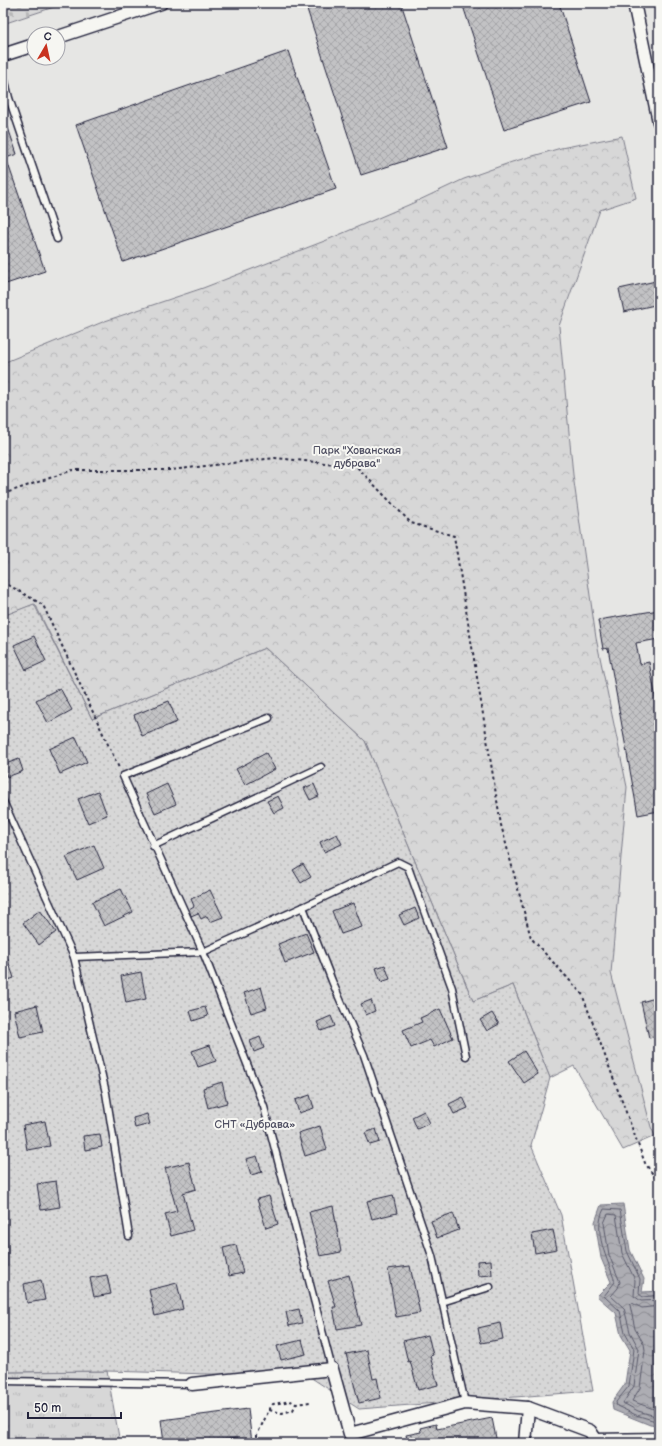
<svg xmlns="http://www.w3.org/2000/svg" width="662" height="1446" font-family="'Balsamiq Sans',sans-serif">
<defs>
<pattern id="grass-tufts" width="24" height="20" patternUnits="userSpaceOnUse"><rect width="24" height="20" fill="#d7d7d7"/><path d="M3 7l-1-3M5 7V3M7 7l1-3M15 17l-1-3M17 17v-4M19 17l1-3" fill="none" stroke="#b8b8b9"/></pattern>
<pattern id="cemetery-stones" width="16" height="16" patternUnits="userSpaceOnUse"><rect width="16" height="16" fill="#d7d7d7"/><path d="M2 7V4a2 2 0 0 1 4 0v3zM10 15v-3a2 2 0 0 1 4 0v3z" fill="#b8b8b9"/></pattern>
<pattern id="park-crowns" width="20" height="18" patternUnits="userSpaceOnUse"><rect width="20" height="18" fill="#d7d7d7"/><path d="M2 6a3 3 0 1 1 6 0M12 15a3 3 0 1 1 6 0" fill="none" stroke="#b8b8b9"/></pattern>
<pattern id="garden-dots" width="8" height="8" patternUnits="userSpaceOnUse"><rect width="8" height="8" fill="#d7d7d7"/><path d="M2 2h.1M6 6h.1" fill="none" stroke="#b8b8b9" stroke-width="1.8" stroke-linecap="round"/></pattern>
<pattern id="water-waves" width="16" height="10" patternUnits="userSpaceOnUse"><rect width="16" height="10" fill="#adadb3"/><path d="M0 5q4-4 8 0t8 0" fill="none" stroke="#8c8c93"/></pattern>
<pattern id="building-cross-hatch" width="8" height="8" patternUnits="userSpaceOnUse"><rect width="8" height="8" fill="#c2c2c4"/><path d="M0 0l8 8M0 8l8-8" fill="none" stroke="#a6a6a9"/></pattern>
</defs>
<rect width="100%" height="100%" fill="#f6f6f2"/>
<filter id="ink" filterUnits="userSpaceOnUse"><feTurbulence type="fractalNoise" baseFrequency=".025" numOctaves="2"/><feDisplacementMap in="SourceGraphic" scale="8" xChannelSelector="R" yChannelSelector="G"/><feConvolveMatrix kernelMatrix="1 2 1 2 8 2 1 2 1" color-interpolation-filters="sRGB"/></filter>
<g filter="url(#ink)">
<!-- built -->
<path fill="#e6e6e4" fill-rule="evenodd" d="M66,3H659V1143L651,1127L611,973L627,787L596,638L573,475L559,326L600,210L636,198L622,136L561,148L512,162L464,179L413,203L327,240L203,288L105,321L3,363V24ZM34,34H58V58H34Z"/>
<!-- grass -->
<path fill="url(#grass-tufts)" stroke="#7c7c89" d="M107,1371L120,1443H3V1372Z"/>
<!-- cemetery -->
<path fill="url(#cemetery-stones)" stroke="#7c7c89" d="M3,3H66L3,24Z"/>
<!-- park -->
<g fill="url(#park-crowns)" stroke="#7c7c89">
<path d="M622,136L636,198L600,210L559,326L573,475L596,638L627,787L611,973L651,1127L655,1136L623,1150L574,1066L550,1078L513,985L473,1001L365,741L265,648L92,719L35,604L3,616V363L105,321L203,288L327,240L413,203L464,179L512,162L561,148Z"/>
<path d="M3,1130L5,1136L8,1266L3,1267Z"/>
</g>
<!-- garden -->
<path fill="url(#garden-dots)" stroke="#7c7c89" d="M34,604L92,719L265,648L365,741L473,1001L513,985L550,1078L531,1145L561,1215L593,1391L359,1409L310,1377L107,1371L3,1372V1267L8,1266L5,1136L3,1130V616Z"/>
<!-- water -->
<path fill="url(#water-waves)" stroke="#757583" d="M623,1204L630,1250L644,1279L642,1292L659,1291V1426L650,1425L613,1410L612,1402L625,1384L630,1350L621,1335L616,1313L597,1296L611,1282L601,1258L595,1222L601,1205Z"/>
<g fill="none" stroke-linecap="round" stroke-linejoin="round">
<!-- shore -->
<g stroke="#5a5a6b" stroke-width="1">
<path d="M659,1295L643,1297L639,1294L640,1279L627,1251L620,1210L604,1209C592,1232 608,1259 615,1282L604,1296L620,1311L625,1333L634,1349L629,1386L616,1402L617,1406L636,1415L659,1422"/>
<path d="M659,1300L641,1301L634,1296L635,1280L622,1253L616,1215L608,1214L604,1223L609,1255L620,1282L618,1288L611,1296L624,1308L630,1332L639,1349L634,1386L623,1403L638,1411L659,1417"/>
<path d="M659,1306L642,1308L632,1303L630,1305L635,1329L644,1344L645,1350L640,1388L632,1401L659,1411"/>
</g>
</g>
<!-- building -->
<g fill="url(#building-cross-hatch)" stroke="#22223b">
<path d="M305,3H401L448,147L361,175Z"/>
<path d="M462,3H559L591,102L504,130Z"/>
<path d="M288,51L336,189L123,262L76,125Z"/>
<path d="M3,119H5L17,154L6,158L45,271L3,285Z"/>
<path d="M656,281L659,304L624,312L619,289Z"/>
<path d="M659,610V639L636,643L640,664L649,662L656,699H659V811L638,815L608,648L603,649L598,620Z"/>
<path d="M34,636L46,661L26,670L14,645Z"/>
<path d="M60,688L72,710L48,723L36,700Z"/>
<path d="M169,701L177,722L142,736L134,715Z"/>
<path d="M76,737L87,762L60,774L49,749Z"/>
<path d="M266,753L275,769L245,785L236,769Z"/>
<path d="M19,759L23,771L7,777L3,765Z"/>
<path d="M167,784L176,804L155,813L146,794Z"/>
<path d="M314,784L319,796L310,800L304,788Z"/>
<path d="M98,791L107,815L88,823L78,799Z"/>
<path d="M278,796L284,808L274,813L267,801Z"/>
<path d="M337,834L342,844L324,852L320,842Z"/>
<path d="M94,845L104,868L77,880L66,857Z"/>
<path d="M303,864L311,877L301,883L293,870Z"/>
<path d="M121,889L133,912L104,926L92,902Z"/>
<path d="M210,890L223,917L210,922L207,916L201,919L198,913L191,916L189,909L194,906L191,899Z"/>
<path d="M353,903L362,927L341,934L332,911Z"/>
<path d="M415,908L419,918L404,925L399,915Z"/>
<path d="M40,910L56,932L39,945L23,923Z"/>
<path d="M306,933L314,952L285,963L278,944Z"/>
<path d="M3,951H5L14,978L3,982Z"/>
<path d="M385,965L390,979L381,982L376,968Z"/>
<path d="M141,972L146,999L126,1003L121,976Z"/>
<path d="M261,987L267,1008L251,1013L244,993Z"/>
<path d="M659,997V1036L649,1038L641,1002Z"/>
<path d="M371,1000L375,1011L366,1015L361,1004Z"/>
<path d="M37,1005L43,1032L20,1037L14,1011Z"/>
<path d="M205,1007L208,1016L193,1021L190,1011Z"/>
<path d="M440,1009L453,1038L434,1047L430,1040L411,1048L403,1030L422,1022L420,1018Z"/>
<path d="M492,1013L499,1024L487,1031L480,1020Z"/>
<path d="M331,1016L335,1026L321,1031L317,1022Z"/>
<path d="M260,1037L264,1048L254,1052L250,1041Z"/>
<path d="M210,1045L216,1061L198,1067L192,1051Z"/>
<path d="M524,1051L538,1074L524,1083L509,1061Z"/>
<path d="M222,1082L227,1103L208,1108L203,1088Z"/>
<path d="M310,1095L314,1108L299,1113L295,1100Z"/>
<path d="M463,1097L468,1108L454,1114L449,1104Z"/>
<path d="M424,1111L430,1123L417,1129L412,1117Z"/>
<path d="M147,1114L150,1124L135,1128L133,1118Z"/>
<path d="M45,1121L50,1146L27,1150L23,1125Z"/>
<path d="M320,1126L327,1149L305,1156L298,1133Z"/>
<path d="M376,1129L380,1142L370,1145L365,1133Z"/>
<path d="M100,1134L102,1147L85,1150L83,1136Z"/>
<path d="M257,1156L262,1172L251,1175L246,1159Z"/>
<path d="M189,1162L196,1189L183,1193L193,1230L171,1236L165,1214L177,1211L165,1168Z"/>
<path d="M56,1181L60,1207L41,1210L37,1184Z"/>
<path d="M393,1195L397,1213L372,1219L367,1201Z"/>
<path d="M269,1196L278,1224L266,1228L257,1199Z"/>
<path d="M333,1206L341,1252L320,1256L309,1212Z"/>
<path d="M453,1213L459,1230L437,1238L431,1221Z"/>
<path d="M553,1230L557,1249L535,1253L532,1234Z"/>
<path d="M236,1245L243,1273L229,1276L223,1248Z"/>
<path d="M491,1260L492,1275L478,1276L477,1261Z"/>
<path d="M410,1266L420,1313L396,1317L388,1269Z"/>
<path d="M107,1275L111,1294L94,1297L90,1278Z"/>
<path d="M349,1275L361,1325L337,1329L333,1307H336L328,1281Z"/>
<path d="M41,1280L45,1300L27,1303L24,1284Z"/>
<path d="M177,1283L183,1309L155,1316L149,1290Z"/>
<path d="M299,1309L302,1323L289,1326L286,1312Z"/>
<path d="M500,1323L503,1339L481,1343L478,1328Z"/>
<path d="M428,1335L433,1355L430,1356L438,1385L418,1390L410,1361L408,1362L403,1341Z"/>
<path d="M302,1340L306,1354L281,1360L277,1346Z"/>
<path d="M367,1350L373,1379L377,1378L381,1398L359,1403L346,1354Z"/>
<path d="M248,1409L252,1443H238L237,1438L194,1443H164L161,1420Z"/>
<path d="M492,1418L497,1443H408L406,1435L421,1432L420,1428L436,1424L437,1429Z"/>
</g>
<g fill="none" stroke-linecap="round" stroke-linejoin="round">
<!-- service casing -->
<g stroke="#22223b" stroke-width="9">
<g id="service">
<path d="M3,73L9,98L57,239"/>
<path d="M269,718L123,776L203,952L264,1107L332,1369"/>
<path d="M3,801L74,957L203,952L303,907L398,862L408,867L452,988L466,1056"/>
<path d="M153,846L321,767"/>
<path d="M303,907L332,981L364,1055L432,1256L465,1403"/>
<path d="M74,957L106,1093L129,1236"/>
<path d="M442,1302L490,1287"/>
<path d="M3,1381L192,1384"/>
</g>
</g>
<!-- minor casing -->
<g stroke="#22223b" stroke-width="15">
<g id="minor">
<path d="M634,3L659,122"/>
<path d="M58,37L161,3"/>
<path d="M3,55L34,45"/>
<path d="M192,1384L332,1369L350,1434L465,1403L528,1408L590,1431L596,1440L659,1439"/>
<path d="M525,1443L528,1408"/>
</g>
</g>
<!-- path -->
<g stroke="#22223b" stroke-width="2" stroke-dasharray="3 3" stroke-linecap="butt">
<path d="M3,494L73,470H171L275,458L356,466L411,523L454,536L501,825L531,938L582,994L645,1163L659,1183"/>
<path d="M3,569L5,583"/>
<path d="M3,582L43,605L119,768"/>
<path d="M269,1410L273,1404L291,1401L296,1404"/>
<path d="M257,1443V1435L269,1410L282,1413L293,1410L296,1404L310,1402"/>
</g>
<!-- service -->
<use href="#service" stroke="#f6f6f2" stroke-width="6"/>
<!-- minor -->
<use href="#minor" stroke="#f6f6f2" stroke-width="12"/>
</g>
</g>
<g text-anchor="middle" dominant-baseline="central" stroke-width="4" stroke-linejoin="round" paint-order="stroke">
<!-- park labels -->
<g font-size="11" fill="#4f4f62" stroke="#f6f6f2">
<text x="357" y="450">Парк "Хованская<tspan x="357" dy="13">дубрава"</tspan></text>
<text x="255" y="1124">СНТ «Дубрава»</text>
</g>
</g>
<!-- margin -->
<rect width="662" height="1446" fill="none" stroke="#f6f6f2" stroke-width="16"/>
<rect x="8" y="8" width="646" height="1430" fill="none" stroke="#22223b" stroke-width="1.5" filter="url(#ink)"/>
<!-- north arrow -->
<g transform="translate(46 46) rotate(9)"><circle r="19" fill="#f6f6f2" stroke="#a1a1a9"/>
<path d="M0-3L7 15L0 10L-7 15Z" fill="#c8321e"/>
<text y="-6" font-size="11" font-weight="bold" text-anchor="middle" fill="#22223b">С</text>
</g>
<!-- scale -->
<path d="M28 1412v6h93v-6" fill="none" stroke="#22223b" stroke-width="2"/>
<text x="34" y="1412" font-size="12" fill="#22223b" stroke="#f6f6f2" stroke-width="3" paint-order="stroke">50 m</text>
</svg>
